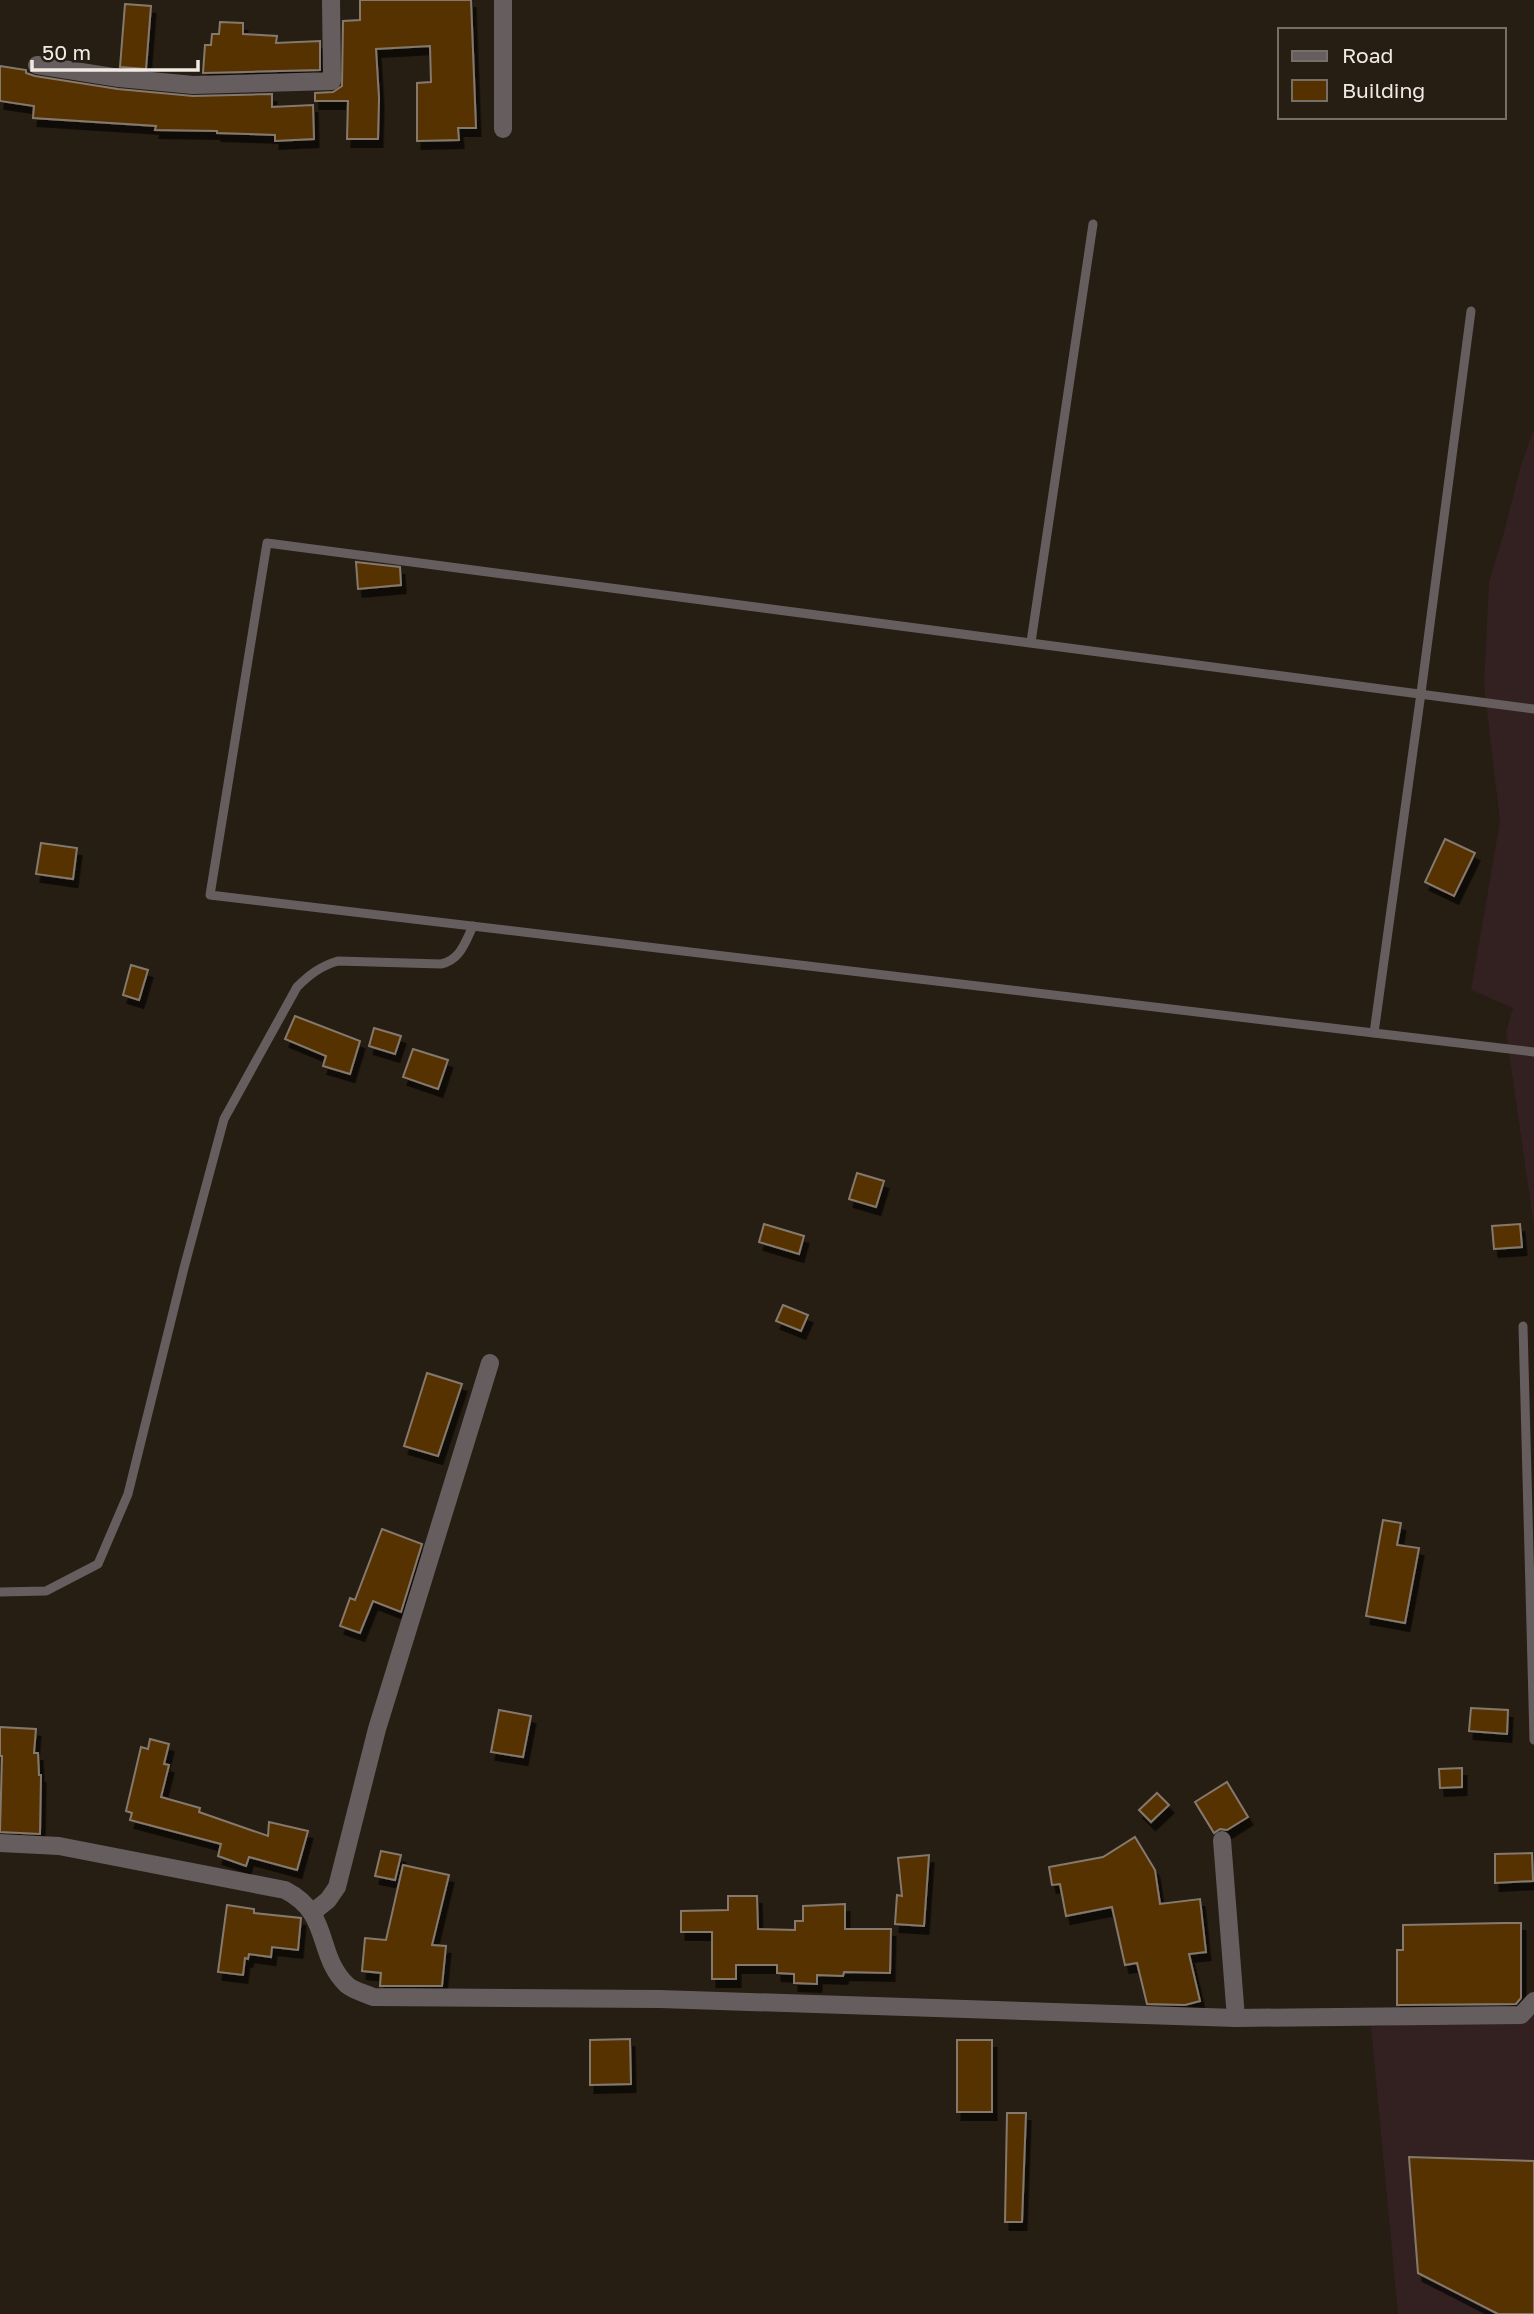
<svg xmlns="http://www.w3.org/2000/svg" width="1534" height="2314" font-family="'Golos Text',sans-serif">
<defs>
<filter id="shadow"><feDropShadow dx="4.5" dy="8" stdDeviation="0" flood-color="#0009"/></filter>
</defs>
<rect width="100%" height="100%" fill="#261d13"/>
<!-- industrial -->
<g fill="#332020">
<path d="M1534,429V1226L1506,1032L1513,1008L1471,990L1500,821L1484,685L1489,582L1504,532L1521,465Z"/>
<path d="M1534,2016V2314H1398L1371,2027Z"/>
</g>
<!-- building -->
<g fill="#563100" stroke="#85796e" stroke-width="2" filter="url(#shadow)">
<path d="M360,0H471L476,128H458L459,140L417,141V83L431,82L430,46L376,49L379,98L378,139H347L348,101H315V93L333,92L342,86L343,21L360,20Z"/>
<path d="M125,4L151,6L146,69L120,67Z"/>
<path d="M220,22L243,23V34L277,36L276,43L320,41V70L203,73L205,45H211L212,34H219Z"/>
<path d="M0,66L26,70V73L35,76L118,89L193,96L272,94V107L313,105L314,139L275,141V135L217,133V131L155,130L156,126L33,118L34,106L0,101Z"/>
<path d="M356,562L400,567L401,585L358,589Z"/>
<path d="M1445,839L1475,853L1454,896L1425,882Z"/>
<path d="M41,843L77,848L73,879L36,874Z"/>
<path d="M131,965L148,970L139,1000L123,995Z"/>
<path d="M295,1016L360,1041L350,1074L323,1066L326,1056L285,1039Z"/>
<path d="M374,1028L401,1036L395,1054L369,1046Z"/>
<path d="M413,1049L448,1060L438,1089L403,1077Z"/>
<path d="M857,1173L884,1181L876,1207L849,1199Z"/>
<path d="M764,1224L804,1236L799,1254L759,1242Z"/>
<path d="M1520,1224L1522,1247L1494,1249L1492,1226Z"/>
<path d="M783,1305L808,1315L801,1331L776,1321Z"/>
<path d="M427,1373L462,1384L438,1456L404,1446Z"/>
<path d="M1383,1520L1401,1523L1397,1545L1419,1548L1405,1623L1366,1616Z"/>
<path d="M382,1529L422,1544L401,1612L373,1601L360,1633L340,1626L350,1598L355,1600Z"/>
<path d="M1471,1708L1508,1710L1507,1734L1469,1731Z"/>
<path d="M499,1710L531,1716L523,1757L491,1752Z"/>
<path d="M0,1727L36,1729L34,1753H38L39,1775H41L40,1834L0,1832L2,1756H0Z"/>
<path d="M150,1739L169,1744L164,1764L169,1765L161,1797L200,1808L199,1812L268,1836L269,1822L308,1831L297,1870L249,1857L246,1866L218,1856L221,1844L130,1820L132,1813L126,1811L141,1747L148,1749Z"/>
<path d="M1462,1768V1787L1440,1788L1439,1769Z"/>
<path d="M1227,1782L1248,1817L1227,1830L1220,1829L1214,1833L1195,1802Z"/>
<path d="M1157,1793L1169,1805L1151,1822L1139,1810Z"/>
<path d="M1135,1837L1155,1870L1160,1904L1200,1899L1206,1952L1189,1954L1200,2001L1185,2005L1147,2004L1137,1963L1125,1965L1112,1907L1066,1916L1060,1884L1052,1885L1049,1867L1103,1857Z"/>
<path d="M381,1851L401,1855L395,1880L375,1876Z"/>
<path d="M1532,1853L1533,1881L1495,1883V1854Z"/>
<path d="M929,1855L924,1926L895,1924L897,1895L902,1896L898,1858Z"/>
<path d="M403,1865L449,1875L432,1945L446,1946L442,1986H380L381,1973L362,1971L365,1938L386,1940Z"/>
<path d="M728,1896H757L758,1929L795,1930V1921H803V1906L845,1904V1929H891L890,1973L844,1972L843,1976L817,1975V1984L794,1983V1974L777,1973V1965H736V1979H712V1932H681V1911L728,1910Z"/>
<path d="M227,1905L254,1909V1913L301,1918L298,1950L272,1947L271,1957L249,1954L248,1959L245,1958L243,1975L218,1972Z"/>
<path d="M1504,1923H1521V1998L1516,2004L1397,2005V1950H1403V1925Z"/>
<path d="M630,2039L631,2084L590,2085V2040Z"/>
<rect x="957" y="2040" width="35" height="72"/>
<path d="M1007,2113H1026L1022,2222H1005Z"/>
<path d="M1409,2157L1534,2161V2314H1498L1418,2273Z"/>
</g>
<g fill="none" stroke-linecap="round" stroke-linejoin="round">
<!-- lane -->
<g stroke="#665e5e" stroke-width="9">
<path d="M1471,311L1421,693L1374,1033L1534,1052"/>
<path d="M1031,642L1093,224"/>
<path d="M1374,1033L210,895L267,543L1534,709"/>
<path d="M1523,1326L1534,1740"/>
<path d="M0,1592L46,1591L98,1564L128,1494L184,1268L224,1119L297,987C310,974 321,966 338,961L441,964C460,960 465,943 473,926"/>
</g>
<!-- street -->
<g stroke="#665e5e" stroke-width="18">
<path d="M503,0V129"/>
<path d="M37,65L119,78L193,85L332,81L331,0"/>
<path d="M1222,1840L1236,2018"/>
<path d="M0,1843L59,1846L285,1890C332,1914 315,1954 347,1985C354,1991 365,1993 373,1997L660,1999L1236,2018L1521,2015L1534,2001"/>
<path d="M313,1912L328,1900L337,1887L377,1729L490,1363"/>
</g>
</g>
<!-- legend -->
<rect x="1278" y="28" width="228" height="91" fill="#261d13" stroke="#776f67" stroke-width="2"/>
<rect x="1292" y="51" width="35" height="10" fill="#665e5e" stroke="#776f67" stroke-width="2"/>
<text x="1342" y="63" font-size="21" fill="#f1eae4">Road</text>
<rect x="1292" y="80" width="35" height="21" fill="#563100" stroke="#776f67" stroke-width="2"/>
<text x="1342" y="98" font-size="21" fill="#f1eae4">Building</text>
<!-- scale -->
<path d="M32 60v10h166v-10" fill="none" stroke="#f1eae4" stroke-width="3.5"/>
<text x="42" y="60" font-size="21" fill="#f1eae4" stroke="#261d13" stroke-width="5" paint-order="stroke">50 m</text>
</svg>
